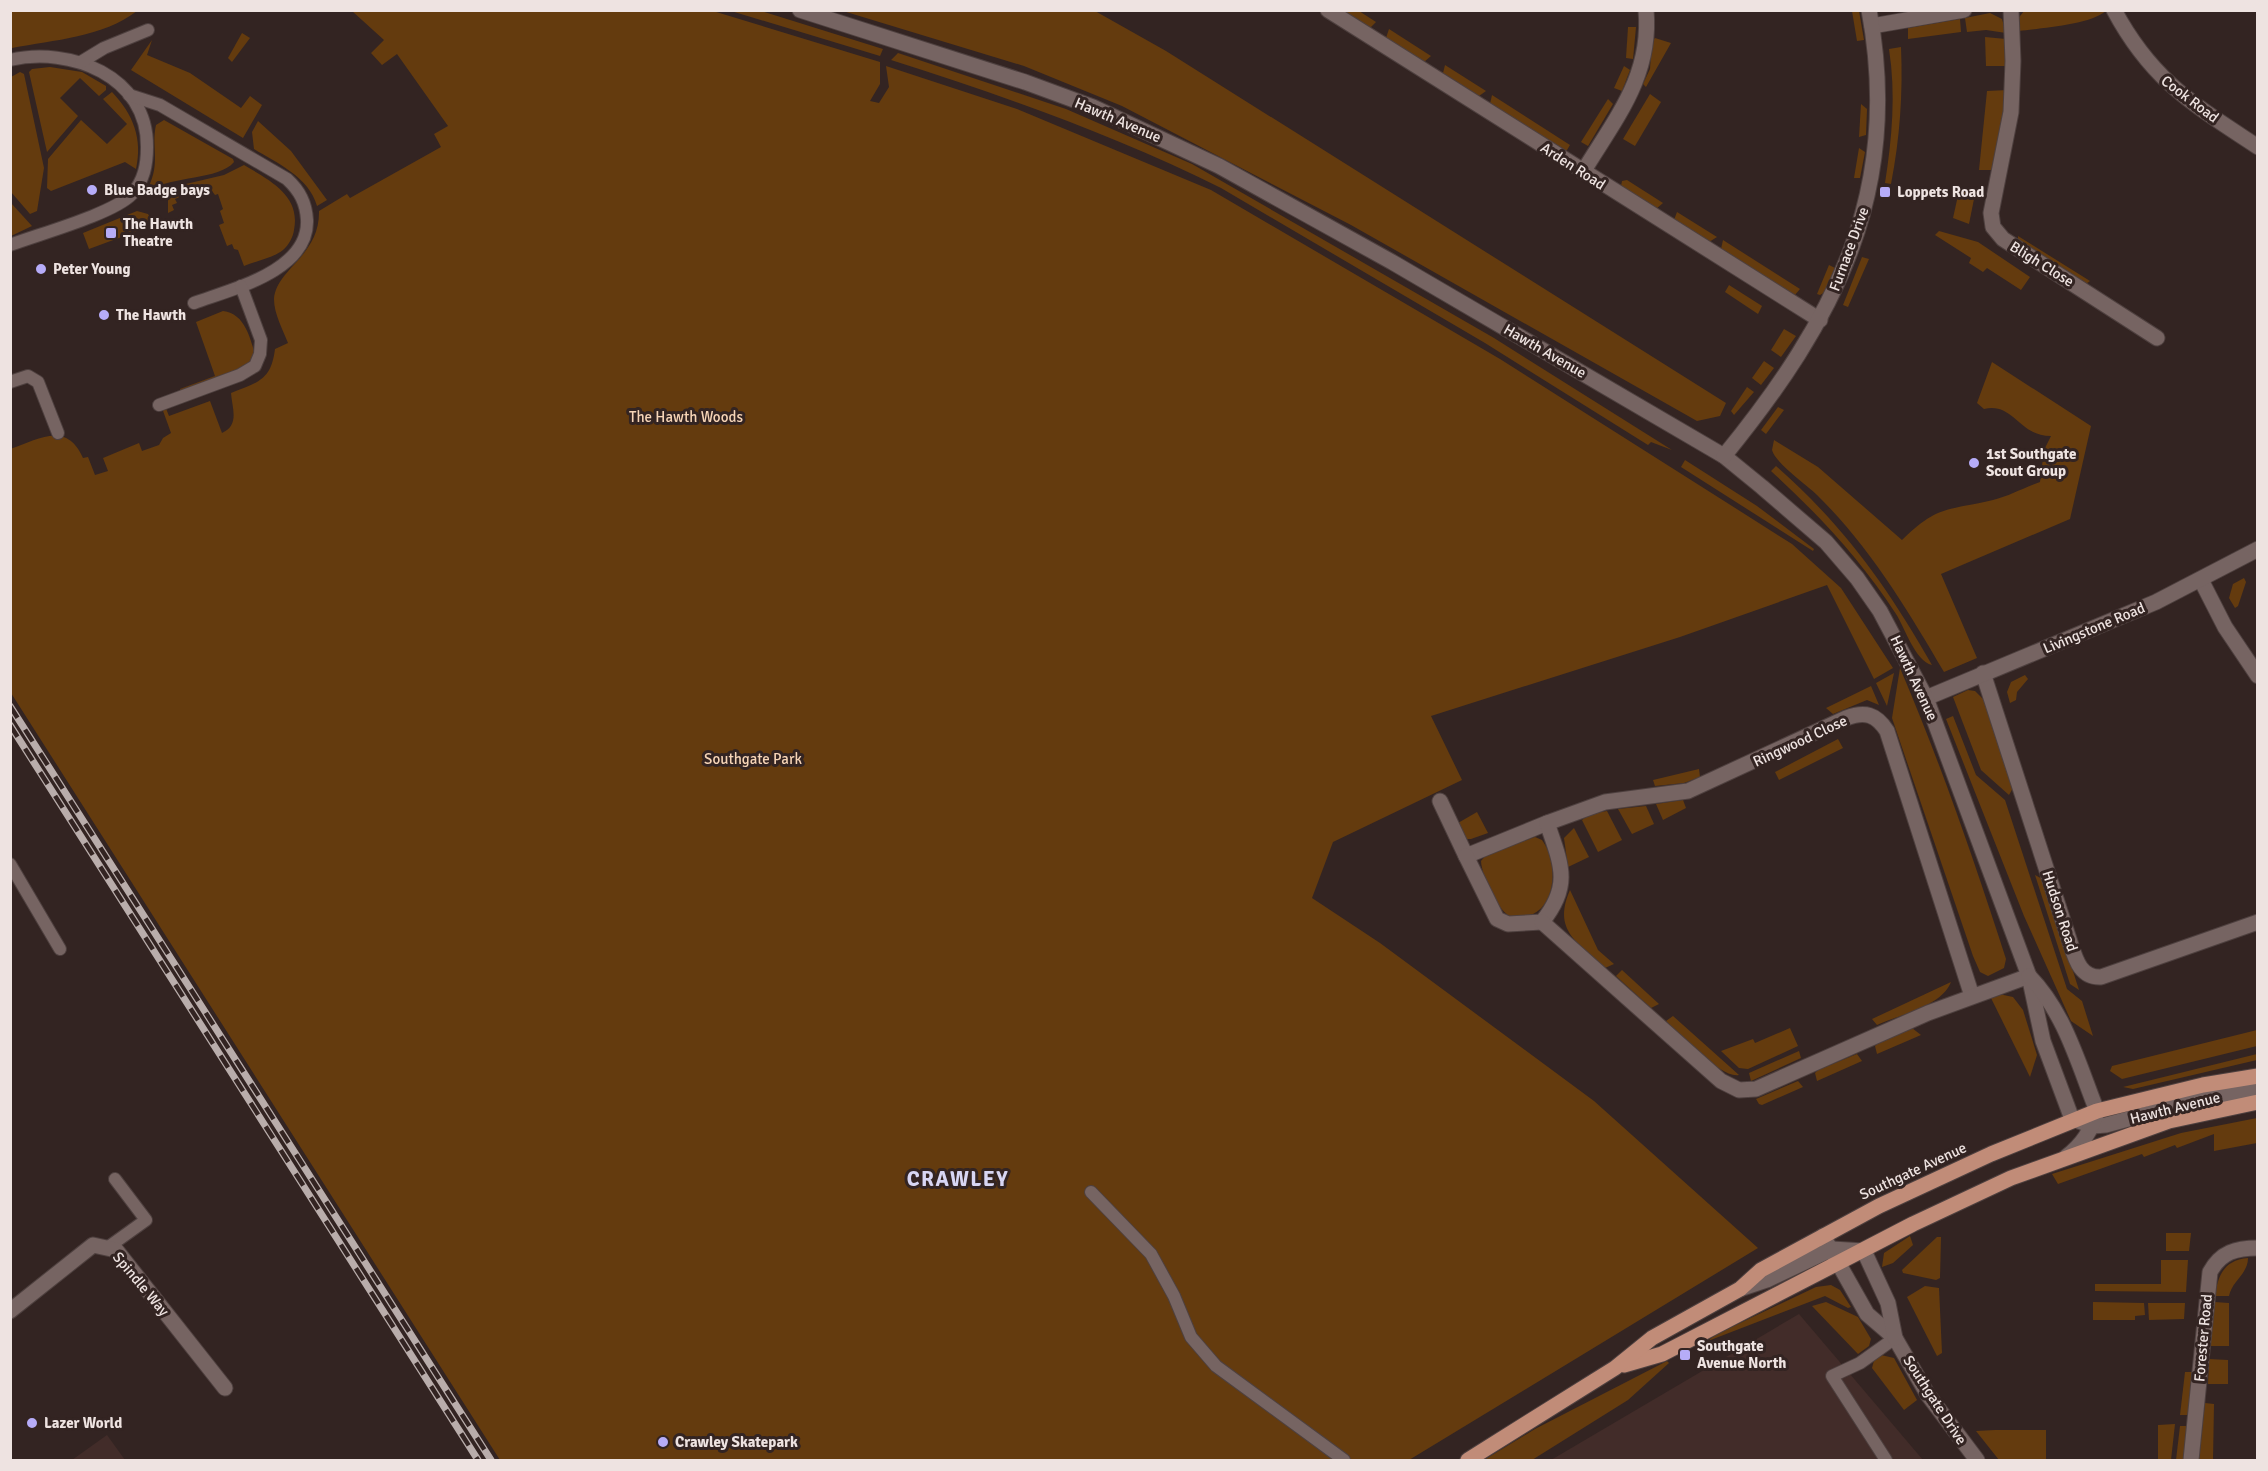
<svg xmlns="http://www.w3.org/2000/svg" width="2268" height="1471" font-family="Signika,sans-serif">
<rect width="100%" height="100%" fill="#332422"/>
<!-- built -->
<g fill="#422c29">
<path d="M1799,1314L1923,1460H1551Z"/>
<path d="M107,1435L125,1460H72Z"/>
</g>
<!-- green -->
<g fill="#643b0e">
<path d="M10,11L11,10L137,11C103,37 54,40 12,48Z"/>
<path d="M352,11H713L880,62V84L870,101L879,103L889,87L886,66L1017,109L1211,190L1500,359L1792,544L1841,588L1893,668L1874,679L1827,585L1680,637L1431,716L1462,780L1333,842L1312,898L1380,943L1594,1101L1758,1248L1409,1460H500L11,693L10,449C39,439 67,421 83,458L88,457L95,475L108,471L103,458L139,443L142,451L159,445L163,438L171,433L162,408L165,406L169,416L210,401L222,433C240,425 232,408 231,393C259,382 271,380 275,349L288,343C283,330 274,314 274,299C276,269 320,256 319,211L347,194L350,198L441,147L434,134L448,126L397,54L382,65L371,53L384,40Z"/>
<path d="M731,11H761L883,49L880,56Z"/>
<path d="M843,11H1095L1166,51L1726,403L1720,416L1697,421L1351,225L1122,106L1024,66Z"/>
<path d="M1343,11H1359L1376,22L1370,28Z"/>
<path d="M1852,11H1859L1864,40L1857,41Z"/>
<path d="M2024,11H2106C2089,25 2041,28 2019,31L2017,20Z"/>
<path d="M1990,13L2002,19L2006,33L1986,30L1967,32L1965,18Z"/>
<path d="M1960,19L1961,32L1908,39V28Z"/>
<path d="M1628,27H1636L1633,59L1626,58Z"/>
<path d="M1389,29L1431,56L1424,62L1386,38Z"/>
<path d="M242,33L250,38L232,62L228,58Z"/>
<path d="M1985,37L2006,39L2008,66H1986Z"/>
<path d="M1655,38L1671,43L1646,87L1643,84L1650,69L1652,41Z"/>
<path d="M152,40L147,55L190,73L241,108L250,96L262,105L243,138L131,70Z"/>
<path d="M1901,47C1903,93 1900,138 1891,184L1885,183C1892,138 1896,94 1889,49Z"/>
<path d="M898,53L1066,109L1192,164L1494,338L1672,450L1651,442L1648,445L1485,343L1221,188C1115,135 1004,96 891,60Z"/>
<path d="M1445,65L1486,91L1479,96L1443,73Z"/>
<path d="M1624,66L1630,70L1622,91L1614,88Z"/>
<path d="M50,67L82,72L106,86V90L99,96L80,78L60,98L78,116L47,152L29,72L32,69Z"/>
<path d="M20,72L24,74L44,168L37,211L30,214L11,192V77Z"/>
<path d="M2008,90L1995,170H1979L1987,91Z"/>
<path d="M112,92C133,114 143,139 136,169L125,162L51,191L47,188L48,159L81,120L107,144L127,124L103,99Z"/>
<path d="M1650,94L1661,102L1635,146L1623,139Z"/>
<path d="M1492,95L1570,145L1567,150L1564,151L1490,104Z"/>
<path d="M1608,99L1613,104L1588,146L1581,142Z"/>
<path d="M1861,104L1867,109L1866,135L1859,137Z"/>
<path d="M164,120L233,159L234,162C219,180 172,176 150,190L148,188C161,163 151,147 156,125Z"/>
<path d="M258,121L291,151L327,200L317,206C309,177 277,163 254,149L252,132Z"/>
<path d="M1859,148L1865,152L1860,178H1854Z"/>
<path d="M244,165C269,180 301,195 294,230C293,237 289,245 283,250C273,258 256,261 244,266L238,250L234,249L232,244L227,246L219,225L224,223L220,211L223,209L218,194L215,195L212,191L207,193L204,187L175,199L177,203L172,205L174,210L168,213V197L173,187L224,175Z"/>
<path d="M1627,180L1663,203L1656,209L1621,186L1622,181Z"/>
<path d="M1959,191L1975,194L1969,224L1953,218Z"/>
<path d="M11,203L32,226L11,236L10,203Z"/>
<path d="M137,211L148,214L154,225L89,249L83,233Z"/>
<path d="M1677,212L1717,237L1709,242L1674,220Z"/>
<path d="M1939,231L1978,242L2030,277L2021,290L1987,268L1983,272L1969,263L1971,258L1935,235Z"/>
<path d="M2018,236L2090,281L2086,284L2018,240Z"/>
<path d="M1723,240L1800,289L1794,296L1721,249Z"/>
<path d="M1862,257L1869,259L1848,307L1843,305Z"/>
<path d="M1829,265L1835,268L1825,292L1820,295L1817,294Z"/>
<path d="M1729,285L1762,306L1758,314L1725,292Z"/>
<path d="M223,311C246,314 250,339 256,357L251,365L181,393L180,389L215,376L196,322Z"/>
<path d="M1784,329L1796,336L1781,357L1771,350Z"/>
<path d="M1764,361L1774,368L1761,385L1752,378Z"/>
<path d="M1992,362L2091,426L2070,519L1941,574L1977,658L1944,672C1907,609 1870,547 1817,495C1806,484 1776,464 1772,450L1774,440L1818,467L1902,540C1939,504 1948,511 1993,500C2009,496 2025,487 2040,482L2044,450L2051,436C2018,436 2014,402 1984,409L1977,403Z"/>
<path d="M1747,387L1754,392L1734,415L1731,411Z"/>
<path d="M1778,407L1784,410L1766,434L1761,430Z"/>
<path d="M1685,460L1757,506L1814,549L1813,551L1681,467Z"/>
<path d="M1776,466C1844,526 1887,586 1932,665C1915,661 1905,628 1896,614C1861,560 1819,515 1771,471Z"/>
<path d="M2244,578L2246,582L2238,606L2235,608L2229,598L2233,584Z"/>
<path d="M1900,668C1941,764 1974,860 2006,959L2004,968L1988,976L1980,972L1973,956L1892,718Z"/>
<path d="M1894,673L1887,706L1876,683Z"/>
<path d="M2025,675L2028,679L2017,692L2016,700L2010,703L2007,692L2011,682Z"/>
<path d="M1871,686L1879,705L1867,700L1833,714L1826,708Z"/>
<path d="M1968,690L1975,691L1985,701L2014,786L2009,795L1981,770L1953,697Z"/>
<path d="M1953,716L1976,775L2005,800L2067,989L2082,1001L2093,1036L2071,1021L2024,916L1946,719Z"/>
<path d="M1838,739L1843,748L1779,780L1775,772Z"/>
<path d="M1699,769L1700,777L1684,783L1655,786L1653,780Z"/>
<path d="M1683,800L1686,808L1663,820L1656,804Z"/>
<path d="M1646,806L1654,824L1632,834L1618,809Z"/>
<path d="M1607,811L1622,840L1598,852L1582,820L1590,814Z"/>
<path d="M1477,812L1488,833L1471,839H1465L1458,823Z"/>
<path d="M1574,828L1589,857L1568,867L1564,838Z"/>
<path d="M1535,837L1542,840C1562,867 1555,926 1509,916C1496,907 1482,877 1481,861L1486,855Z"/>
<path d="M2035,875L2044,880L2079,990L2070,984Z"/>
<path d="M1570,890L1598,950L1614,964L1605,968C1578,942 1552,931 1570,890Z"/>
<path d="M1622,970L1659,1004L1651,1008L1616,976Z"/>
<path d="M1951,982C1942,1006 1899,1015 1877,1025L1872,1019Z"/>
<path d="M1999,994L2013,997L2023,1010L2037,1055L2030,1077L1990,996Z"/>
<path d="M1673,1016L1739,1075C1721,1079 1680,1034 1666,1021Z"/>
<path d="M1790,1028L1798,1046L1748,1069L1739,1068L1721,1051L1753,1039L1755,1043Z"/>
<path d="M1912,1028L1921,1035L1877,1054L1875,1046L1877,1044Z"/>
<path d="M2257,1030V1046L2122,1079L2110,1071L2112,1066Z"/>
<path d="M1799,1051L1801,1058L1751,1081L1749,1073Z"/>
<path d="M1857,1054L1862,1061L1817,1081L1815,1073L1818,1070Z"/>
<path d="M2257,1054V1060L2133,1089L2123,1087Z"/>
<path d="M1798,1081L1803,1087L1762,1105L1759,1104L1756,1099Z"/>
<path d="M2257,1118V1143L2214,1151V1134L2177,1148L2175,1145L2144,1157L2142,1154L2058,1184L2052,1174L2181,1133Z"/>
<path d="M2166,1233H2191L2189,1251H2166Z"/>
<path d="M1910,1236L1913,1245L1893,1263L1882,1267L1884,1253Z"/>
<path d="M1937,1237H1941L1940,1278L1936,1280L1903,1273L1902,1270Z"/>
<path d="M2248,1258C2248,1274 2232,1281 2229,1296H2215C2218,1274 2225,1260 2248,1258Z"/>
<path d="M2161,1260H2188L2186,1292L2095,1291V1284H2161Z"/>
<path d="M1831,1285L1840,1290L1851,1307L1848,1308L1825,1296L1708,1341L1715,1335L1816,1287Z"/>
<path d="M1925,1286L1939,1288L1942,1353L1937,1356L1907,1297Z"/>
<path d="M1826,1302L1858,1317L1871,1339L1869,1346L1858,1354L1812,1306Z"/>
<path d="M2093,1302L2144,1303L2145,1315L2135,1316V1320H2093Z"/>
<path d="M2214,1302L2229,1303V1346H2210Z"/>
<path d="M2148,1303H2185L2184,1319L2149,1320Z"/>
<path d="M1881,1355L1894,1358L1917,1400L1904,1410L1872,1368L1875,1357Z"/>
<path d="M2209,1359L2228,1360V1384H2208Z"/>
<path d="M1667,1361L1669,1363L1628,1400L1532,1460H1484L1535,1429Z"/>
<path d="M2185,1372H2192L2188,1415H2180Z"/>
<path d="M2205,1403L2214,1404L2213,1460H2199Z"/>
<path d="M2175,1424L2171,1460H2158V1425Z"/>
<path d="M2180,1426H2188L2185,1460H2176Z"/>
<path d="M1995,1430H2046V1460H1999L1976,1431Z"/>
</g>
<g fill="none" stroke-linecap="round" stroke-linejoin="round">
<!-- lane casing -->
<g stroke="#4e403f" stroke-width="14">
<g id="lane">
<path d="M10,60C70,46 148,76 147,147C147,165 144,180 132,194C113,214 39,234 10,245"/>
<path d="M81,62L104,48L148,30"/>
<path d="M129,95L160,105L287,179C300,191 306,203 307,220C309,271 232,289 194,303"/>
<path d="M10,382L28,376L38,382L58,433"/>
<path d="M159,405L240,375L255,366L260,354L261,340L241,286"/>
<path d="M10,864L60,949"/>
<path d="M1091,1192L1151,1254L1174,1296L1191,1337L1216,1366L1344,1460"/>
<path d="M107,1248L146,1220L115,1179"/>
<path d="M1886,1460L1832,1376L1860,1363L1895,1338"/>
</g>
</g>
<!-- street casing -->
<g stroke="#4e403f" stroke-width="17">
<g id="street">
<path d="M1328,10L1820,320"/>
<path d="M2011,10L2013,61L2011,112L1991,213L1993,227L2003,239L2157,338"/>
<path d="M2114,10C2152,81 2193,104 2258,147"/>
<path d="M1872,26L1964,10"/>
<path d="M1583,172C1615,119 1652,76 1646,10"/>
<path d="M2201,580L2225,627L2258,676"/>
<path d="M1983,673L2069,939C2075,957 2079,978 2101,977L2258,922"/>
<path d="M1926,698L2156,602L2258,549"/>
<path d="M1440,801L1466,856L1547,823"/>
<path d="M1466,856L1497,919L1508,924L1542,922C1572,885 1561,864 1547,823L1605,802L1688,791L1846,718C1865,711 1876,714 1887,731L1972,996"/>
<path d="M1542,922L1721,1081L1739,1090L1756,1089L1928,1013L2029,976"/>
<path d="M1823,1236L1867,1314L1895,1338L1928,1395L1977,1460"/>
<path d="M1740,1289L1767,1280L1832,1249L1864,1251L1888,1303L1895,1338"/>
<path d="M10,1311L93,1245L116,1250L225,1388"/>
<path d="M2191,1460L2210,1272C2221,1252 2236,1248 2258,1248"/>
</g>
</g>
<!-- secondary casing -->
<g stroke="#4e403f" stroke-width="17">
<g id="secondary">
<path d="M800,10L1025,82L1093,107L1219,166L1392,262L1724,456L1762,487L1826,542L1857,578L1880,611L1926,698L2029,976L2043,1041L2072,1119L2093,1126L2106,1125L2206,1098L2258,1089"/>
<path d="M1724,456C1835,320 1903,191 1869,10"/>
<path d="M2029,976C2065,1013 2078,1063 2097,1111C2091,1131 2083,1144 2066,1157"/>
</g>
</g>
<!-- primary casing -->
<g stroke="#4e403f" stroke-width="17">
<g id="primary">
<path d="M1624,1365L1662,1354L1913,1224L2011,1178L2169,1121L2258,1102"/>
<path d="M1468,1460L1615,1368L1652,1338L1740,1289L1761,1270L1879,1206L1991,1154L2097,1111L2203,1085L2258,1076"/>
</g>
</g>
<!-- lane -->
<use href="#lane" stroke="#766462" stroke-width="12"/>
<!-- street -->
<use href="#street" stroke="#766462" stroke-width="15"/>
<!-- secondary -->
<use href="#secondary" stroke="#766462" stroke-width="15"/>
<!-- primary -->
<use href="#primary" stroke="#c18c78" stroke-width="15"/>
<!-- rail casing -->
<g stroke="#b9adab" stroke-width="7">
<g id="rail">
<path d="M10,706L491,1460"/>
<path d="M10,725L478,1460"/>
</g>
</g>
<!-- rail -->
<use href="#rail" stroke="#332422" stroke-width="4.5" stroke-dasharray="14" stroke-linecap="butt"/>
</g>
<!-- markers -->
<g fill="#b6acf8" stroke="#332422" stroke-width="2">
<circle cx="92" cy="190" r="6"/>
<rect x="1879" y="186" width="12" height="12" rx="3"/>
<rect x="105" y="227" width="12" height="12" rx="3"/>
<circle cx="41" cy="269" r="6"/>
<circle cx="104" cy="315" r="6"/>
<circle cx="1974" cy="463" r="6"/>
<rect x="1679" y="1349" width="12" height="12" rx="3"/>
<circle cx="32" cy="1423" r="6"/>
<circle cx="663" cy="1442" r="6"/>
</g>
<g text-anchor="middle" dominant-baseline="central" stroke-width="6" stroke-linejoin="round" paint-order="stroke">
<!-- street labels -->
<g font-size="15" fill="#eee3e1" stroke="#332422">
<text transform="translate(2190 99) rotate(37)">Cook Road</text>
<text transform="translate(1118 120) rotate(23)">Hawth Avenue</text>
<text transform="translate(1573 166) rotate(33)">Arden Road</text>
<text transform="translate(1849 249) rotate(-70)">Furnace Drive</text>
<text transform="translate(2042 264) rotate(32)">Bligh Close</text>
<text transform="translate(1545 351) rotate(30)">Hawth Avenue</text>
<text transform="translate(2094 628) rotate(-23)">Livingstone Road</text>
<text transform="translate(1914 678) rotate(65)">Hawth Avenue</text>
<text transform="translate(1800 741) rotate(-25)">Ringwood Close</text>
<text transform="translate(2060 911) rotate(72)">Hudson Road</text>
<text transform="translate(2175 1108) rotate(-14)">Hawth Avenue</text>
<text transform="translate(1913 1171) rotate(-25)">Southgate Avenue</text>
<text transform="translate(141 1284) rotate(50)">Spindle Way</text>
<text transform="translate(2203 1338) rotate(-85)">Forester Road</text>
<text transform="translate(1935 1400) rotate(57)">Southgate Drive</text>
</g>
<!-- poi labels -->
<g font-size="15" font-weight="bold" fill="#eee3e1" stroke="#332422" text-anchor="start">
<text x="104" y="190">Blue Badge bays</text>
<text x="1897" y="192">Loppets Road</text>
<text x="123" y="224">The Hawth<tspan x="123" dy="17">Theatre</tspan></text>
<text x="53" y="269">Peter Young</text>
<text x="116" y="315">The Hawth</text>
<text x="1986" y="454">1st Southgate<tspan x="1986" dy="17">Scout Group</tspan></text>
<text x="1697" y="1346">Southgate<tspan x="1697" dy="17">Avenue North</tspan></text>
<text x="44" y="1423">Lazer World</text>
<text x="675" y="1442">Crawley Skatepark</text>
</g>
<!-- park labels -->
<g font-size="15" fill="#f7d5b7" stroke="#332422">
<text x="686" y="417">The Hawth Woods</text>
<text x="753" y="759">Southgate Park</text>
</g>
<!-- district labels -->
<g font-size="21" font-weight="bold" letter-spacing="1.5" fill="#d8d6f3" stroke="#332422">
<text x="958" y="1179">CRAWLEY</text>
</g>
</g>
<!-- border -->
<rect width="2268" height="1471" fill="none" stroke="#eee3e1" stroke-width="24"/>
</svg>
